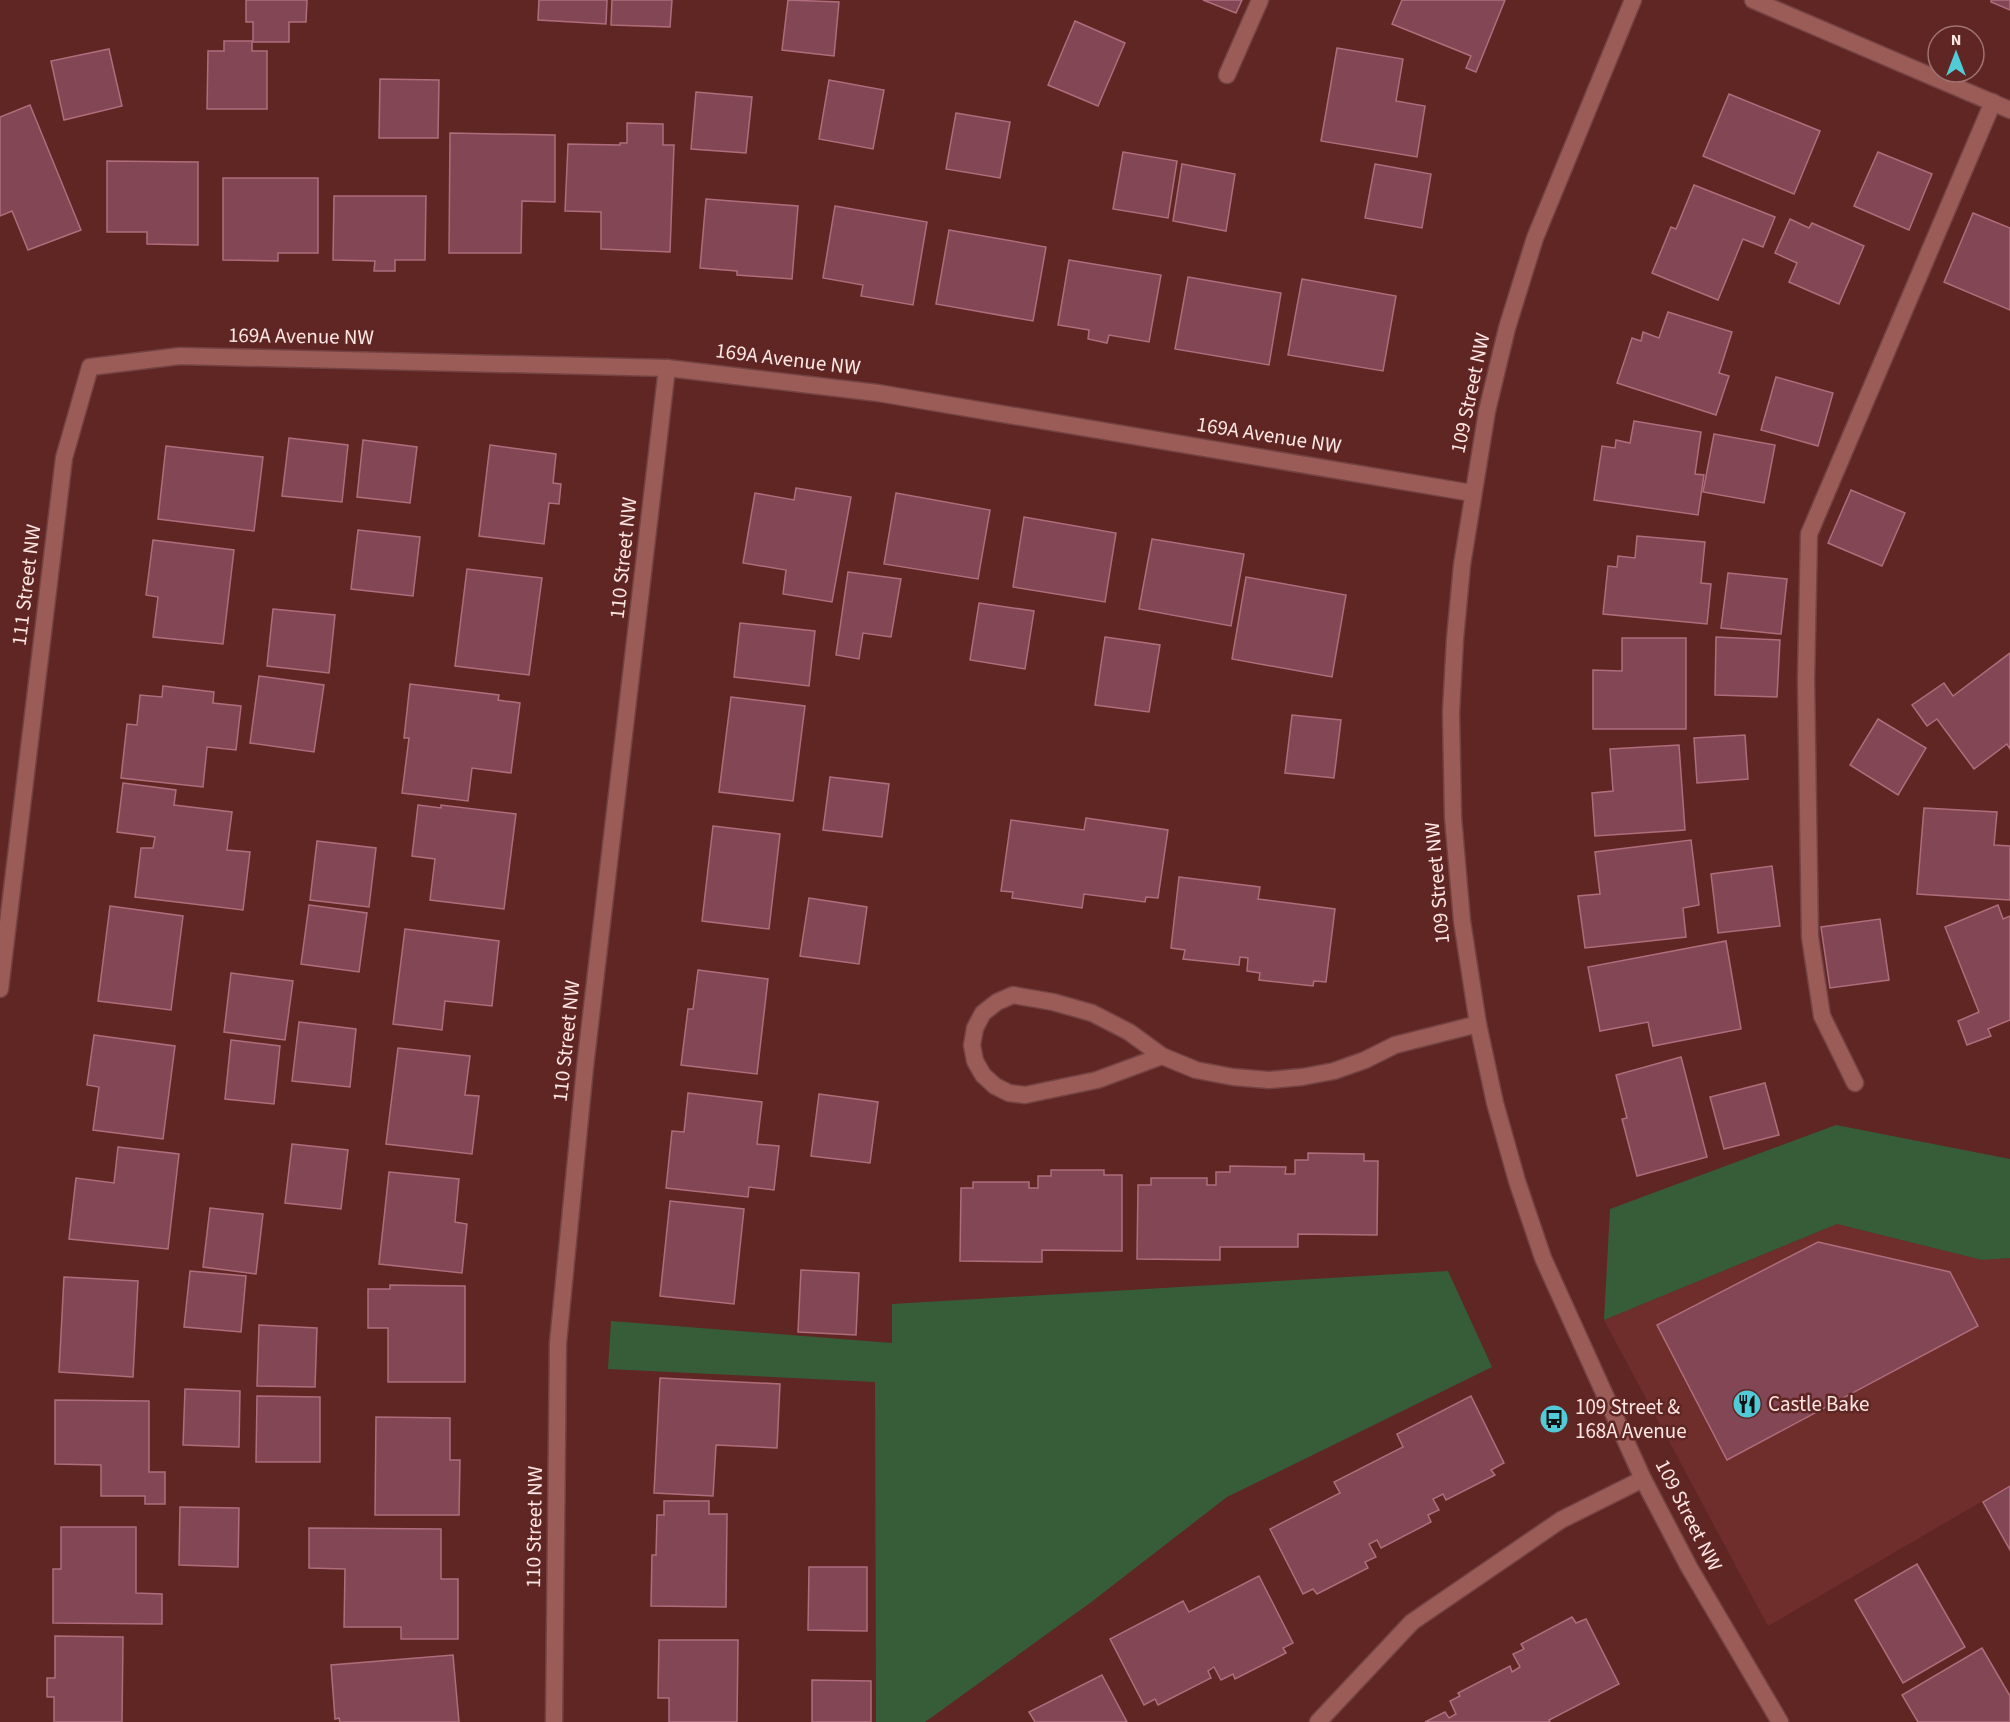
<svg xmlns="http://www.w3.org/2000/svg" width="2010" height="1722" font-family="'Source Sans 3',sans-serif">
<rect width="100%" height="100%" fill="#602624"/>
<!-- built -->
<path fill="#6f2e2b" d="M1837,1224L1982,1260L2010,1258V1485L1768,1626L1604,1320Z"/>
<!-- green -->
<g fill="#365d38">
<path d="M1836,1125L2010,1159V1258L1982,1260L1837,1224L1604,1320L1610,1209Z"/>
<path d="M1448,1271L1492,1367L1227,1497L1090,1603L925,1722H876L875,1382L608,1369L611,1321L892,1343V1304Z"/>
</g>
<!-- building -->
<g fill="#834655" stroke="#af6d7c" stroke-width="1.5">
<path d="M246,0H307L306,22H289V42H253V22H246Z"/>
<path d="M539,0H607L606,24L538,20Z"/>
<path d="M612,0H672L670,27L611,25Z"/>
<path d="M788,0L839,2L834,56L782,50Z"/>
<path d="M1203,0H1242L1236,13Z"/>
<path d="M1402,0H1505L1476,72L1466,68L1471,56L1392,24Z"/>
<path d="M1991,0H2010V10L1991,2Z"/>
<path d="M1075,21L1125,43L1098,106L1048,85Z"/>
<path d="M224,41H252V51H267V109H207L208,51H224Z"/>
<path d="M1337,48L1403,59L1396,101L1425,106L1417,157L1321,141Z"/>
<path d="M109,49L122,106L64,120L51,61Z"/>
<path d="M380,79L439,80L438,138H379Z"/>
<path d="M829,80L884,90L873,149L819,139Z"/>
<path d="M696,92L752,97L746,153L691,149Z"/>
<path d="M1729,94L1820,131L1794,194L1703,156Z"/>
<path d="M30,105L81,230L28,250L12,211L0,216V117Z"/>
<path d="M956,113L1010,122L1000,178L946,169Z"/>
<path d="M627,123L663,124V145H674L670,252L601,249V212L565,211L568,144L620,145V143H627Z"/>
<path d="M450,133L555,135V202L522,201L521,253H449Z"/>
<path d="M1123,152L1177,161L1168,218L1113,209Z"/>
<path d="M1878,152L1932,174L1909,230L1854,206Z"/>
<path d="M107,161L198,162V245L147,244V232H107Z"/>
<path d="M1182,164L1235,174L1226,231L1173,221Z"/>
<path d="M1375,164L1431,174L1422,228L1365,218Z"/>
<path d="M223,178H318V253H278V261L223,260Z"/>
<path d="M1694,185L1775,217L1763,247L1743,239L1718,300L1652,273L1671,227L1676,229Z"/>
<path d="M334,196H426L425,260H395V271H374L375,261L333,260Z"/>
<path d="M706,199L798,206L792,279L737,275V271L700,268Z"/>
<path d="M835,206L927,222L913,305L861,296L863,285L823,278Z"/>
<path d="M1973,213L2010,228V310L1944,282Z"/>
<path d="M1790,219L1809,228L1812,223L1864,246L1839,304L1789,282L1797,263L1775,253Z"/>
<path d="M949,230L1046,247L1033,321L936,304Z"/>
<path d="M1069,260L1161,275L1149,342L1109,335L1107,343L1088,339L1089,330L1058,325Z"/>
<path d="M1188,277L1281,293L1269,365L1175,349Z"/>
<path d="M1302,279L1396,296L1383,371L1288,355Z"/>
<path d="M1668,312L1732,332L1719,373L1729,376L1716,415L1617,383L1632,338L1641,341L1643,332L1659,338Z"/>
<path d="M1776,377L1833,393L1818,446L1761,430Z"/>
<path d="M1634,421L1701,432L1695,474L1704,475L1698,515L1594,500L1602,446L1615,448L1616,440L1630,443Z"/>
<path d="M1714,434L1775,445L1764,503L1703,492Z"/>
<path d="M289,438L348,445L342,502L282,496Z"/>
<path d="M363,440L417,447L410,503L357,497Z"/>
<path d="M490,445L556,454L553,483L561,484L559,504L549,503L544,544L479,536Z"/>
<path d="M166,446L263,457L254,531L158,519Z"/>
<path d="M796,488L851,497L832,602L783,594L786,570L743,563L755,493L794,500Z"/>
<path d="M1851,490L1905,513L1882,566L1828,543Z"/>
<path d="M896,493L990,510L978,579L884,564Z"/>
<path d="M1024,517L1116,533L1105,602L1013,587Z"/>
<path d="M358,530L420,537L413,596L351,589Z"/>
<path d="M1637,536L1705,542L1701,583L1711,584L1707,624L1603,614L1608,566L1617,567L1618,556L1635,558Z"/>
<path d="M1152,539L1244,554L1231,626L1139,609Z"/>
<path d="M153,540L234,550L223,644L153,637L158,597L146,595Z"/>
<path d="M467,569L542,578L529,675L455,666Z"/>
<path d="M848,572L901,579L891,637L863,633L859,659L836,655Z"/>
<path d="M1728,573L1787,579L1781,634L1721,628Z"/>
<path d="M1246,577L1346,595L1332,677L1232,659Z"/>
<path d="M979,603L1034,611L1025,669L970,660Z"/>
<path d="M273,609L335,615L329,673L267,666Z"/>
<path d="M740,623L815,631L809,686L734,677Z"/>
<path d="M1105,637L1160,645L1149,712L1095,705Z"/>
<path d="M1716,637L1780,640L1777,697L1715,695Z"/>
<path d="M1622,638H1686V729H1593V670L1622,671Z"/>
<path d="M2010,653V749L2007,744L1974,769L1937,719L1927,726L1912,705L1944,683L1953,696Z"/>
<path d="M259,676L324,685L314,752L250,743Z"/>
<path d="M410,684L499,695L498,700L520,703L511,773L472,768L468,801L402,793L409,738H404Z"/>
<path d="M163,686L214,692L213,703L241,706L236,750L207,747L203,787L121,778L127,724L137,725L140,695L162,697Z"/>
<path d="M731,697L805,706L793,801L719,792Z"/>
<path d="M1292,715L1341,720L1334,778L1285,773Z"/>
<path d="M1878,719L1926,748L1898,795L1850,765Z"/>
<path d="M1745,735L1748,779L1697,783L1694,738Z"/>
<path d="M1679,745L1685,830L1595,836L1592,793L1613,791L1610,749Z"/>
<path d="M830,777L889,784L882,837L823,830Z"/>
<path d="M123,783L176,790L174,805L232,812L227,850L250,852L243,910L135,897L141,848H153L155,837L117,832Z"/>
<path d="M418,805L441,808V805L516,814L504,909L430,900L435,859L412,856Z"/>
<path d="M1924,808L1997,812L1994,845L2010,846V900L1917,894Z"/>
<path d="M1086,818L1168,830L1158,898L1146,897L1145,902L1084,894L1082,908L1012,898L1013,892L1001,891L1011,820L1084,830Z"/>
<path d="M713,826L780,834L769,929L702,921Z"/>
<path d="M1691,840L1699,905L1683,908L1686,937L1585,948L1578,896L1600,894L1595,852Z"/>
<path d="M317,841L376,848L369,907L310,900Z"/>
<path d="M1772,866L1780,926L1718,933L1711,874Z"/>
<path d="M1179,877L1260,887L1258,899L1335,909L1326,982L1314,981L1313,986L1259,980L1260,973L1247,971L1248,958L1240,957L1239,965L1183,959L1185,950L1171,948Z"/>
<path d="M809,898L867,907L859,964L800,956Z"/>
<path d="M309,905L367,913L359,972L301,964Z"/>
<path d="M1998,905L2003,919L2010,916V1020L1988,1029L1991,1036L1967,1045L1958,1021L1979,1012L1945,927Z"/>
<path d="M110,906L183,916L171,1010L98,1001Z"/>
<path d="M1880,919L1889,980L1830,988L1821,927Z"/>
<path d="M405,929L499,941L492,1006L445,1001L442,1030L393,1024Z"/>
<path d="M1726,941L1741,1029L1653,1046L1648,1022L1600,1031L1588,967Z"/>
<path d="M698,970L768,979L757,1074L681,1065L688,1009H693Z"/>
<path d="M231,973L293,981L285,1040L224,1032Z"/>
<path d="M299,1022L356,1029L350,1087L292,1081Z"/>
<path d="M94,1035L175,1046L163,1139L93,1130L99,1087L87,1085Z"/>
<path d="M231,1040L280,1046L274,1104L225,1099Z"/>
<path d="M398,1048L470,1056L465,1095L479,1096L472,1154L386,1144Z"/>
<path d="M1681,1057L1707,1157L1637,1176L1622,1119L1627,1118L1616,1075Z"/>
<path d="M1765,1083L1779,1135L1724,1149L1710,1097Z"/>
<path d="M688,1093L762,1102L757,1144L779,1146L774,1190L749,1187L748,1197L666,1188L672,1131L684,1132Z"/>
<path d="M819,1094L878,1102L870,1163L811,1156Z"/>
<path d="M292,1144L348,1150L341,1209L285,1203Z"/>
<path d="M118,1147L179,1154L168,1249L69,1239L76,1178L114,1183Z"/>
<path d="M1308,1153L1364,1154V1161H1378L1377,1235L1298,1234V1247H1220V1260L1137,1259L1138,1185H1151V1178H1207V1185H1216V1172H1230V1166L1286,1167L1285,1174H1295V1160H1308Z"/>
<path d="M1051,1170H1104V1175H1122V1251L1042,1250V1262L960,1261L961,1188H973V1182H1029V1188H1038V1176H1051Z"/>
<path d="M389,1172L459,1179L455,1222L467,1224L462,1273L379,1264Z"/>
<path d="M670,1201L744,1209L734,1304L660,1296Z"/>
<path d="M210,1208L263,1214L256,1274L203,1267Z"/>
<path d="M1818,1242L1950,1272L1978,1326L1727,1460L1657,1325Z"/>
<path d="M801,1270L859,1273L856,1335L798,1332Z"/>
<path d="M190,1271L246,1276L241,1332L184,1327Z"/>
<path d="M64,1277L138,1281L133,1377L59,1372Z"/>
<path d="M390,1285L465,1286V1382H388V1328H368V1289H390Z"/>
<path d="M259,1325L317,1328L315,1387L257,1386Z"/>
<path d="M660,1378L780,1384L777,1448L716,1445L713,1496L654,1493Z"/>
<path d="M185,1389L240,1391L239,1447L183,1445Z"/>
<path d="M257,1396L320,1397V1462H256Z"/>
<path d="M1471,1396L1504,1463L1491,1470L1495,1475L1446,1500L1443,1494L1433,1499L1439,1510L1428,1515L1431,1522L1381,1548L1377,1540L1369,1544L1376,1557L1365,1562L1368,1568L1317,1594L1313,1589L1303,1594L1270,1529L1340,1493L1334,1482L1403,1447L1397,1434Z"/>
<path d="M55,1400L149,1401V1472H165V1504H145V1496H101V1465L55,1464Z"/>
<path d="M376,1417L450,1418V1460H460L459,1515H375Z"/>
<path d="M2010,1486V1550L1983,1502Z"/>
<path d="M664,1501H709V1514H727L726,1607L651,1606L652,1555H656L657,1515H664Z"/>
<path d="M180,1507L239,1508L238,1567L179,1565Z"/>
<path d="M61,1527H136V1593L162,1594V1624L53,1623V1569H61Z"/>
<path d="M309,1528L441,1529V1579H458V1639H401V1627H344L345,1569L309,1568Z"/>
<path d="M1917,1564L1965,1647L1903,1683L1855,1600Z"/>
<path d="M809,1567H867V1631L808,1630Z"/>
<path d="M1259,1576L1293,1643L1283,1648L1286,1653L1235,1679L1233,1674L1221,1680L1214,1667L1208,1671L1211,1678L1158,1705L1155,1699L1144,1705L1110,1639L1183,1601L1189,1612Z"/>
<path d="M1572,1617L1576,1623L1586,1619L1619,1684L1549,1720L1550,1722H1425L1445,1712L1449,1718L1456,1714L1450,1701L1460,1696L1458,1693L1510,1666L1512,1672L1520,1667L1513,1654L1524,1649L1521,1644Z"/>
<path d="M55,1636L123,1637L122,1722H54V1697H47V1678H55Z"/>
<path d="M659,1640H738L737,1722H669V1698H658Z"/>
<path d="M1982,1648L2010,1696V1722H1918L1902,1695Z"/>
<path d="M453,1655L459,1722H340L339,1718L335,1719L331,1665Z"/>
<path d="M1102,1675L1127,1722H1035L1029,1712Z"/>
<path d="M812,1680L871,1681V1722H812Z"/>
</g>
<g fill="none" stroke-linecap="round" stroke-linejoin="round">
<!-- service casing -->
<g stroke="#734343" stroke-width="19">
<g id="service">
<path d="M1227,75L1260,0"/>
<path d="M1162,1056L1097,1080L1025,1095L1009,1093L995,1086L983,1075L975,1061L972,1045L975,1028L983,1013L997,1002L1013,995L1053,1002L1092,1013L1129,1032L1162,1056L1196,1070L1233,1077L1269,1080L1302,1077L1334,1071L1365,1060L1395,1045L1478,1024"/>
<path d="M1855,1083L1822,1016L1810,937L1806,680L1809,534L1993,102"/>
<path d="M1318,1722L1412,1622L1561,1520L1643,1479"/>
</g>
</g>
<!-- minor casing -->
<g stroke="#734343" stroke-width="19">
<g id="minor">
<path d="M1753,0L2010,110"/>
<path d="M0,989L64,458L90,367L180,356L667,368L878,393L1472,493"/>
<path d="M554,1722L558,1343L585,1067L667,368"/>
</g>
</g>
<!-- tertiary casing -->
<g stroke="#734343" stroke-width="19">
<path id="tertiary" d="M1633,0L1535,238L1507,328L1487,411L1462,565L1455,639L1451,712L1453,817L1462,921L1478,1024L1495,1103L1517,1181L1543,1258L1643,1479L1689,1567L1780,1722"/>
</g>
<!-- service -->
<use href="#service" stroke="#9b5b56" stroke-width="16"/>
<!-- minor -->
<use href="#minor" stroke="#9b5b56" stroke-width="16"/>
<!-- tertiary -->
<use href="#tertiary" stroke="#9b5b56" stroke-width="16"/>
</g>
<!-- icons -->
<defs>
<g id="restaurant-disc" transform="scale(1.5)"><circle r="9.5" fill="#52cbd8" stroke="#602624"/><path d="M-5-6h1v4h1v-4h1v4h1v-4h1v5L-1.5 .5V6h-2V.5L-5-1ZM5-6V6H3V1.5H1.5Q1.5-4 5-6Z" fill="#111"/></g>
<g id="bus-disc" transform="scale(1.5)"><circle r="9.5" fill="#52cbd8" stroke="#602624"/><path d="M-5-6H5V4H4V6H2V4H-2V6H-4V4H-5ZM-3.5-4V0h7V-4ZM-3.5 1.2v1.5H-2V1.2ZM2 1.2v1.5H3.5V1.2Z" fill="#111"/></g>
</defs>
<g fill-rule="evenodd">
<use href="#restaurant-disc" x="1747" y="1404"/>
<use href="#bus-disc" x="1554" y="1419"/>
</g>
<g text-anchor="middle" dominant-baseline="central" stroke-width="5" stroke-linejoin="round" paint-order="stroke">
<!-- street labels -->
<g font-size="21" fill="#fde6e4" stroke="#602624">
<text transform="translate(301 336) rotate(1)">169A Avenue NW</text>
<text transform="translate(788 359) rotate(7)">169A Avenue NW</text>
<text transform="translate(1470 393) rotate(-78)">109 Street NW</text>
<text transform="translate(1269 435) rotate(9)">169A Avenue NW</text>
<text transform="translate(623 558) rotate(-84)">110 Street NW</text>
<text transform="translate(26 585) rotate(-83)">111 Street NW</text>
<text transform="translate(1437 883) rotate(-95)">109 Street NW</text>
<text transform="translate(566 1041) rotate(-84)">110 Street NW</text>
<text transform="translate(1689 1515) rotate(63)">109 Street NW</text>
<text transform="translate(534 1527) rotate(-89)">110 Street NW</text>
</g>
<!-- poi labels -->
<g font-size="21" fill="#fde6e4" stroke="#602624" text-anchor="start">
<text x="1768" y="1404">Castle Bake</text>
<text x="1575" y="1407">109 Street &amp;<tspan x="1575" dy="24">168A Avenue</tspan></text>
</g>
</g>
<!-- north arrow -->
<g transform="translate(1956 54)"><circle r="28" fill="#602624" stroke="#9f7371" stroke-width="1.5"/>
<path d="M0-4.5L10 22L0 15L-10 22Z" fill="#52cbd8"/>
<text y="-9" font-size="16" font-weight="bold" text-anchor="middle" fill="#fde6e4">N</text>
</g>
</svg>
